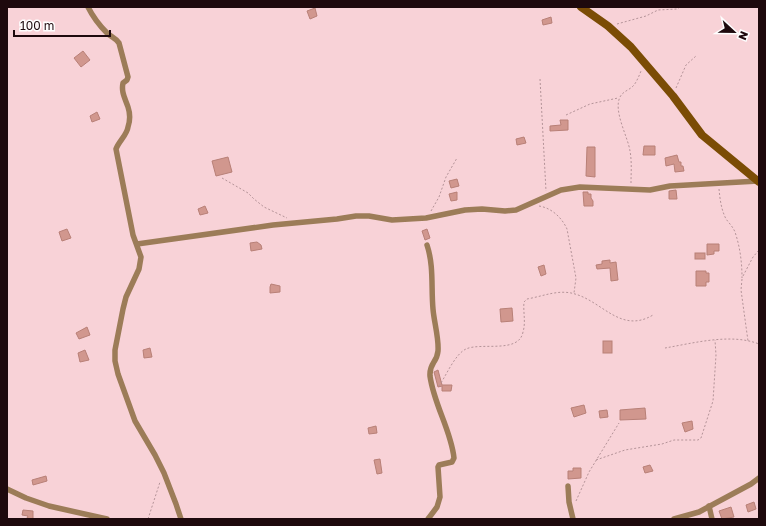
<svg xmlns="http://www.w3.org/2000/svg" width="766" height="526" font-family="'Golos Text',sans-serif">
<rect width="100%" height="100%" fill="#f8d2d7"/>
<!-- building -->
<g fill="#d1978e" stroke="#b88077">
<path d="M315,8L317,16L310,19L307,11Z"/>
<path d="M551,17L552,23L543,25L542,20Z"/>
<path d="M83,51L90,60L81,67L74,58Z"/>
<path d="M97,112L100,119L92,122L90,116Z"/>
<path d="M560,120H568V130L550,131V126L561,125Z"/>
<path d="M524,137L526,143L517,145L516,139Z"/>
<path d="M644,146H655V155H643Z"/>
<path d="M587,147H595V177L586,176Z"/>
<path d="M677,155L679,162H681V166H683L684,171L675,172L674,164L666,166L665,158Z"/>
<path d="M228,157L232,172L216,176L212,161Z"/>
<path d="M457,179L459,186L451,188L449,181Z"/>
<path d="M676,190L677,199H669V191Z"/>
<path d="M457,192V200L451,201L449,194Z"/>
<path d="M583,192H588V194H591V198L593,201V206H584Z"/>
<path d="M205,206L208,213L200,215L198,209Z"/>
<path d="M67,229L71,238L62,241L59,232Z"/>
<path d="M427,229L430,238L425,240L422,231Z"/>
<path d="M257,242L261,245L262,249L251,251L250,243Z"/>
<path d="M707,244H719V251H714V254L707,255Z"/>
<rect x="695" y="253" width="10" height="6"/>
<path d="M610,260V263L616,262L618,280L611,281L610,268L597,269L596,265L602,264V261Z"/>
<path d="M544,265L546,274L541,276L538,267Z"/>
<path d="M696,271H706V273H709V282H706V286H696Z"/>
<path d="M271,284L280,286V292L270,293V287Z"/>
<path d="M512,308L513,321L501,322L500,309Z"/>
<path d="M87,327L90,335L79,339L76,333Z"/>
<rect x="603" y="341" width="9" height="12"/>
<path d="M150,348L152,357L144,358L143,350Z"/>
<path d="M85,350L89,360L80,362L78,353Z"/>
<path d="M438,370L442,385H452L451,391H442V386L438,387L434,372Z"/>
<path d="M584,405L586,413L574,417L571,408Z"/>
<path d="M645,408L646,419L620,420V410Z"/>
<path d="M607,410L608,417L600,418L599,411Z"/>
<path d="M692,421L693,429L685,432L682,423Z"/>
<path d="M376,426L377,433L369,434L368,428Z"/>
<path d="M380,459L382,473L377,474L374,460Z"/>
<path d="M650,465L653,471L645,473L643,467Z"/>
<path d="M573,468H581V478L568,479V471H573Z"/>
<path d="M46,476L47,481L33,485L32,480Z"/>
<path d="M754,502L756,509L748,512L746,505Z"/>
<path d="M731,507L734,517L722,519L719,511Z"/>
<path d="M23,510L33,511V519L27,518L28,516L22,515Z"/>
</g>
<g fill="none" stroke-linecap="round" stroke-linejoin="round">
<!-- path -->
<g stroke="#b49398" stroke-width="1" stroke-dasharray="2 2" stroke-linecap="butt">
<path d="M617,24L646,16L658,10L677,9L680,7"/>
<path d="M540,79L546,191"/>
<path d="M676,88L686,65L696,56"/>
<path d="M566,115L590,104L618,98"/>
<path d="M222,178L248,193L254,199L264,207L287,218"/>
<path d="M631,183C631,173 632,162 630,151C628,137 613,111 620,97C623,91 630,90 634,85C637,81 639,76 641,71"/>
<path d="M719,189C720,199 721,209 726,219C729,223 733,227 735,232C740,247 742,262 742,278"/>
<path d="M539,206C552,208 562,218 567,229L576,278L574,293"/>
<path d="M431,211L439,197L446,177L457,158"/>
<path d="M743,276L753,257L759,250"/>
<path d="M742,279L741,290L748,341"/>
<path d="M665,348C694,343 731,333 759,344"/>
<path d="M439,386C446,376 455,354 466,349C481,342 519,354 523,332C526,322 523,312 524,302L527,299C544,296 559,289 575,294C603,302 621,334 653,315"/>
<path d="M596,460L625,450L662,444L674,440H698L701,438L713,401L716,355L715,340"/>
<path d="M576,501L589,472L619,423"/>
<path d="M148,519L160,482"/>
</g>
<!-- minor -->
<g stroke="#9c7c58" stroke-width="5.5">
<path d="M88,7C93,17 99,25 107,33C111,37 116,38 119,43L128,77L127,80L123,83C121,92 125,98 128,107C130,113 130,121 128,127C127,135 119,141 116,149L133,235L141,257L139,269L126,297L123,309L115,350V361L118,374L135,421L155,455L164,473L176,504L181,519"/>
<path d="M137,244L273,225L337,219L356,216H369L392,220L426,218L465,210L482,209L505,211L516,210L561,190L580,187L650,190L670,186L758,181"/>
<path d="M427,245C434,266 431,288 433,309C434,322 439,338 438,351C437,363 429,363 430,376C434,405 451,430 454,458L452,462L439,465L438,467L440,497L437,507L428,519"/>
<path d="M568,486L569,502L573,519"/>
<path d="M7,489L26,498L49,506L107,519"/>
<path d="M709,506L712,519"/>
<path d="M674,519L699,512L751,484L759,478"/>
</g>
<!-- secondary -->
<path stroke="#7b4c05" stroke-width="8" d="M581,7L608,26L631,47L673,96L702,135L759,182"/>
</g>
<!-- border -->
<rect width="766" height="526" fill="none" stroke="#1e090d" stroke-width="16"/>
<!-- north arrow -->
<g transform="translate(734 32) rotate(112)" stroke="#fefefe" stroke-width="3" paint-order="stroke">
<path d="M0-3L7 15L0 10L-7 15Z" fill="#1e090d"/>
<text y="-6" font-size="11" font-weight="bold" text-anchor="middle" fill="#1e090d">N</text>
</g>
<!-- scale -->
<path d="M14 30v6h96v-6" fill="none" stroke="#1e090d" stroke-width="2"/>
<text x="20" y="30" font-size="12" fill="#1e090d" stroke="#fefefe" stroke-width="3" paint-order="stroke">100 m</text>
</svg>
